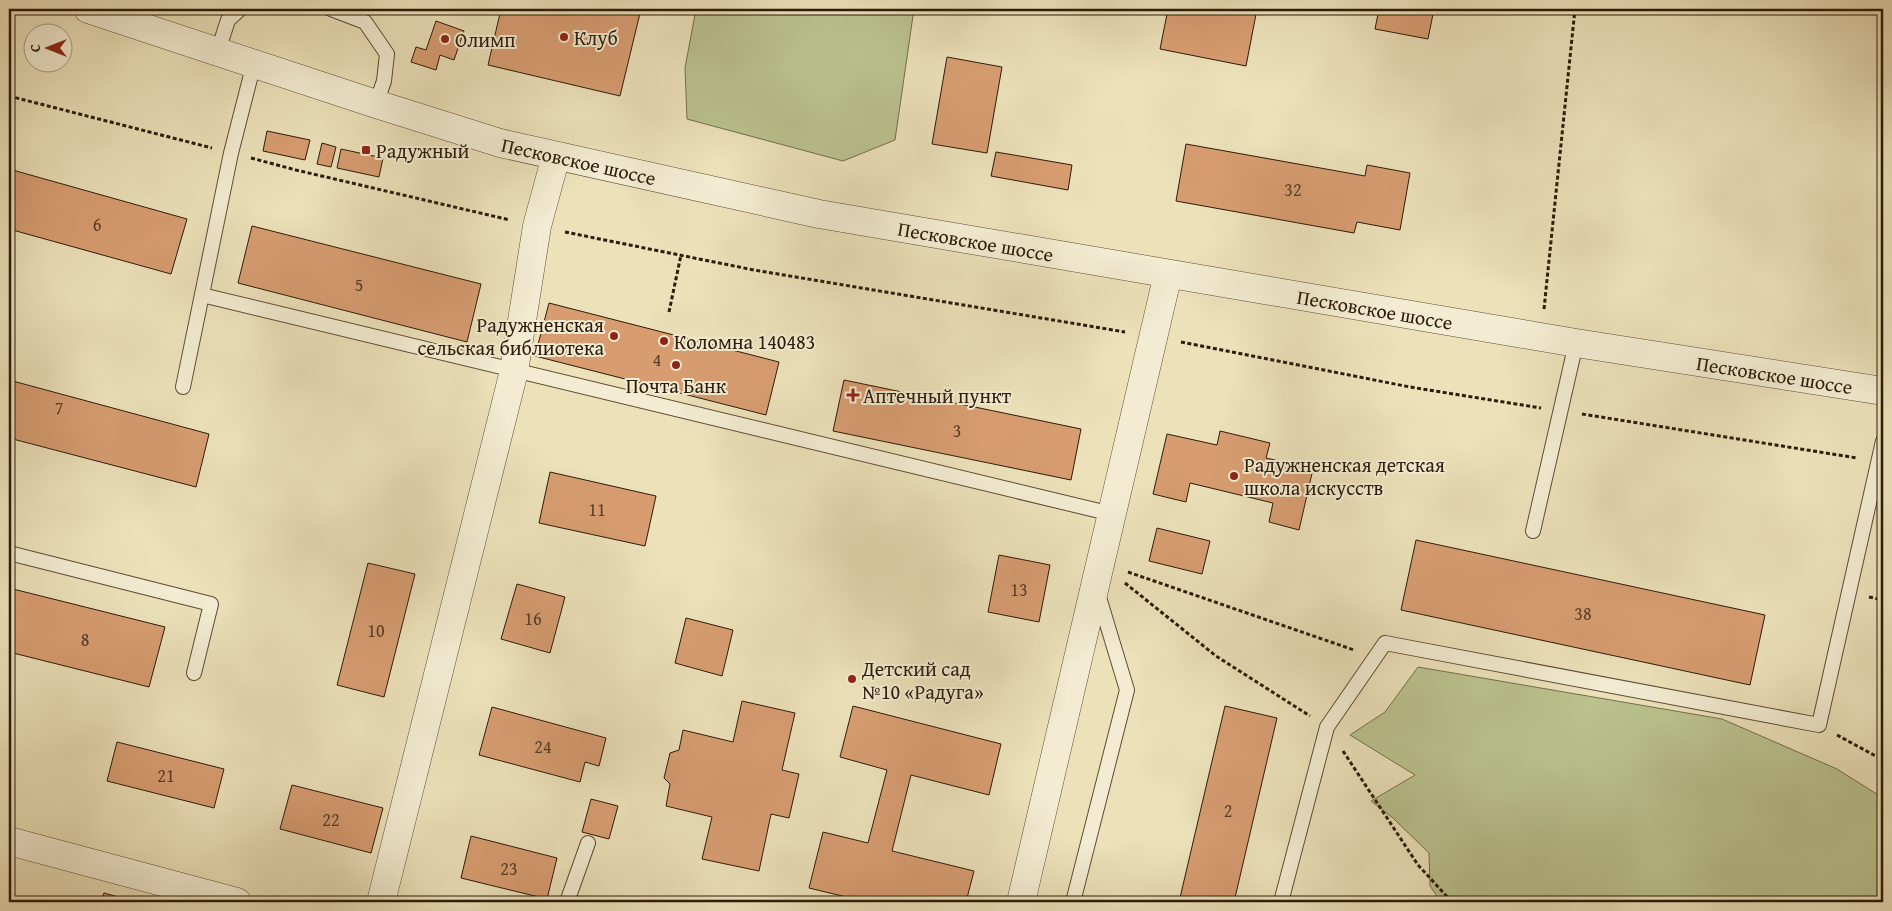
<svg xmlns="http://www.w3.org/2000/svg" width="1892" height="911" font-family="'Gentium Book Plus',serif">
<rect width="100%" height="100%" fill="#ece1b9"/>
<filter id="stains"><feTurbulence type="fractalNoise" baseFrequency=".004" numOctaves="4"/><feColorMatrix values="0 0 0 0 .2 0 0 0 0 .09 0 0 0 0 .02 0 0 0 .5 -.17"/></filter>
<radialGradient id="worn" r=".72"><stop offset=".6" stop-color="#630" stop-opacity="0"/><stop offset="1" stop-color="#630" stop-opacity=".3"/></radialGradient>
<!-- green -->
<g fill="#bac28e" stroke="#736e4c">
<path d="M696,9H914L895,140L843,161L687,119L685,68Z"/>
<path d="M1418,667L1722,719L1837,769L1883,798V902H1441L1430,886L1429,853L1393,818L1371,801L1415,775L1350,735L1385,712Z"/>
</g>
<!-- building -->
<g fill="#d79d71" stroke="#2c1b0a">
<path d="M501,9H641L620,96L488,65Z"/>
<path d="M1168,9H1257L1246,66L1160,49Z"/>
<path d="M1379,9H1407L1433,14L1428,39L1375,29Z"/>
<path d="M436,21L464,31L454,60L440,55L436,70L411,62L416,47L426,50Z"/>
<path d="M947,57L1002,67L987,153L932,144Z"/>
<path d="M267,131L310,140L305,160L263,151Z"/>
<path d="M322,143L336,147L331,167L317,164Z"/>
<path d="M1186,144L1365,176L1367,165L1410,173L1400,230L1357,222L1354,233L1176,201Z"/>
<path d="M341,149L383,158L379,177L337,168Z"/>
<path d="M996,152L1072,165L1068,190L991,176Z"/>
<path d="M9,169L187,219L171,274L9,229Z"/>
<path d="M252,226L481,284L467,342L238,283Z"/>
<path d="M549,303L779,362L766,415L535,356Z"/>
<path d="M9,380L209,434L196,487L9,438Z"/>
<path d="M844,380L1081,429L1071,480L833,431Z"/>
<path d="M1220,431L1270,443L1266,458L1313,469L1299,530L1269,522L1273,503L1190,483L1186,502L1153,494L1167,434L1217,445Z"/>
<path d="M550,472L656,496L645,546L539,523Z"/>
<path d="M1157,528L1210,541L1202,574L1149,561Z"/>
<path d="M1416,540L1765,615L1750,685L1401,610Z"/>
<path d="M999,555L1050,565L1039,622L988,612Z"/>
<path d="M368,563L415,574L384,697L337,685Z"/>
<path d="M517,584L565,597L550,653L501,639Z"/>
<path d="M9,588L165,627L149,687L9,652Z"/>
<path d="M686,618L733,630L722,676L675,663Z"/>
<path d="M742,701L795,713L782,770L799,774L789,818L771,814L759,871L702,859L712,817L666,806L670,784L664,778L670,753L679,750L683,730L733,742Z"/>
<path d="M853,706L1001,744L989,795L911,775L892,851L974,871L966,902H867L809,888L823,832L868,843L887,770L840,757Z"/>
<path d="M1225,706L1277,718L1234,902H1179Z"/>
<path d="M492,707L606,738L599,766L585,762L580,782L479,755Z"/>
<path d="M117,742L224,769L214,808L107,781Z"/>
<path d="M292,785L383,808L371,853L280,829Z"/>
<path d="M591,799L618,806L609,839L582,832Z"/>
<path d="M471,836L557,858L547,899L461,878Z"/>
<path d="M104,893L136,902H101Z"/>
</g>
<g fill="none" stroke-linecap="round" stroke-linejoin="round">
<!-- service casing -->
<g stroke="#5c4c36" stroke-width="16">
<g id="service">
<path d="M331,9L365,22L387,54L384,81L376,104"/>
<path d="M218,51L228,20L240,9"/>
<path d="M202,295L1112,514"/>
<path d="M183,387L231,153L254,63"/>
<path d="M1533,531L1576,343"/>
<path d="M9,553L211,604L194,673"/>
<path d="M567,902L588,843"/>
<path d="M1073,902L1127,690L1098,594"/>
<path d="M1281,902L1327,727L1385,643L1819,725L1883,441"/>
</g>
</g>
<!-- minor casing -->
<g stroke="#5c4c36" stroke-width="29">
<g id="minor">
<path d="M9,841L237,902"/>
<path d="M381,902L514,371L537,226L556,156"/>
<path d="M1021,902L1168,274"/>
</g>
</g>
<!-- tertiary casing -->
<g stroke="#5c4c36" stroke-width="29">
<g id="tertiary">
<path id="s1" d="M88,9L376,104L500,143L819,214L1576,343L1883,391"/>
</g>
</g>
<!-- path -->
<g stroke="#2c1b0a" stroke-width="3" stroke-dasharray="4 2.5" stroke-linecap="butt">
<path d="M9,96L212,148"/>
<path d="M251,158L296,170L510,220"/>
<path d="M565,232L754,270L1125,332"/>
<path d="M1544,309L1575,9"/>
<path d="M669,312L681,255"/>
<path d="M1181,342L1410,387L1541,408"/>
<path d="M1582,414L1857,458"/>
<path d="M1128,572L1354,650"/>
<path d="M1125,583L1216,656L1310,716"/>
<path d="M1869,597L1883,600"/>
<path d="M1837,735L1883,760"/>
<path d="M1343,751L1418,865L1452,902"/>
</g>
<!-- service -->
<use href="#service" stroke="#f3ecd2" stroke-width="14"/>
<!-- minor -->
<use href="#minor" stroke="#f3ecd2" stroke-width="28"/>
<!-- tertiary -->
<use href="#tertiary" stroke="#f3ecd2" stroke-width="28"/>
</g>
<!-- markers -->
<g fill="#8f2418" stroke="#f3ecd2" stroke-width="2">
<circle cx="564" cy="37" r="5"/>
<circle cx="445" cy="39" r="5"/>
<rect x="361" y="145" width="10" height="10" rx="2.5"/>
<circle cx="614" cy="336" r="5"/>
<circle cx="664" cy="341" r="5"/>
<circle cx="676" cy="365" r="5"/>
<path d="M850.5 387.5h5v5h5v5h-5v5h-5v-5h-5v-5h5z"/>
<circle cx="1234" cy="476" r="5"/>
<circle cx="852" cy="679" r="5"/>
</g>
<g text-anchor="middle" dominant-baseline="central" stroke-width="4" stroke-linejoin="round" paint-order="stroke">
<!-- number labels -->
<g font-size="18" fill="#573c24">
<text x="1293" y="189">32</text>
<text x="97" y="224">6</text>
<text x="359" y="284">5</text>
<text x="657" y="359">4</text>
<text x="59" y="407">7</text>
<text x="957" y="430">3</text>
<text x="597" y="509">11</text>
<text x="1019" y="589">13</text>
<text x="1583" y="613">38</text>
<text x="533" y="618">16</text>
<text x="376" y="630">10</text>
<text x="85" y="639">8</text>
<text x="543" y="746">24</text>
<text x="166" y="775">21</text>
<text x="1228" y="810">2</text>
<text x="331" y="819">22</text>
<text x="509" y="868">23</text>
</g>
<!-- poi labels -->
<g font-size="20" fill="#2c1b0a" stroke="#f3ecd2" text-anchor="start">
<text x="574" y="37">Клуб</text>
<text x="455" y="39">Олимп</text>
<text x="376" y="150">Радужный</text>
<text x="604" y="324" text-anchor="end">Радужненская<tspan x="604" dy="23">сельская библиотека</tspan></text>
<text x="674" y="341">Коломна 140483</text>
<text x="676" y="385" text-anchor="middle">Почта Банк</text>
<text x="863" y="395">Аптечный пункт</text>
<text x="1244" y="464">Радужненская детская<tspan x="1244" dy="23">школа искусств</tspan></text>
<text x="862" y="668">Детский сад<tspan x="862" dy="23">№10 «Радуга»</tspan></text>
</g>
<!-- street labels -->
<g font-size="20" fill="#2c1b0a" stroke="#f3ecd2">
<text stroke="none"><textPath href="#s1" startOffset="514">Песковское шоссе</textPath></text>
<text stroke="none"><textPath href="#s1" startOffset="919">Песковское шоссе</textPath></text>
<text stroke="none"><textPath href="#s1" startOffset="1324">Песковское шоссе</textPath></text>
<text stroke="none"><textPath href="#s1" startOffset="1729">Песковское шоссе</textPath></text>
</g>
</g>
<!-- margin -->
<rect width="1892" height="911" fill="none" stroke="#ece1b9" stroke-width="30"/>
<rect x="10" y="10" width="1872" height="891" fill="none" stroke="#2c1b0a" stroke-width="2.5"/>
<rect x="15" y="15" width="1862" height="881" fill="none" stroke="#2c1b0a"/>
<!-- north arrow -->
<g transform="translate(48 48) rotate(270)"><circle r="24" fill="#f3ecd2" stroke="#a39882"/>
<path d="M0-4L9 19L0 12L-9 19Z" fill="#8f2418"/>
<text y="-8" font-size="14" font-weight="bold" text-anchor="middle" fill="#2c1b0a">С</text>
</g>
<rect width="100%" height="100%" filter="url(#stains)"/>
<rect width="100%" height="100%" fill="url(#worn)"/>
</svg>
